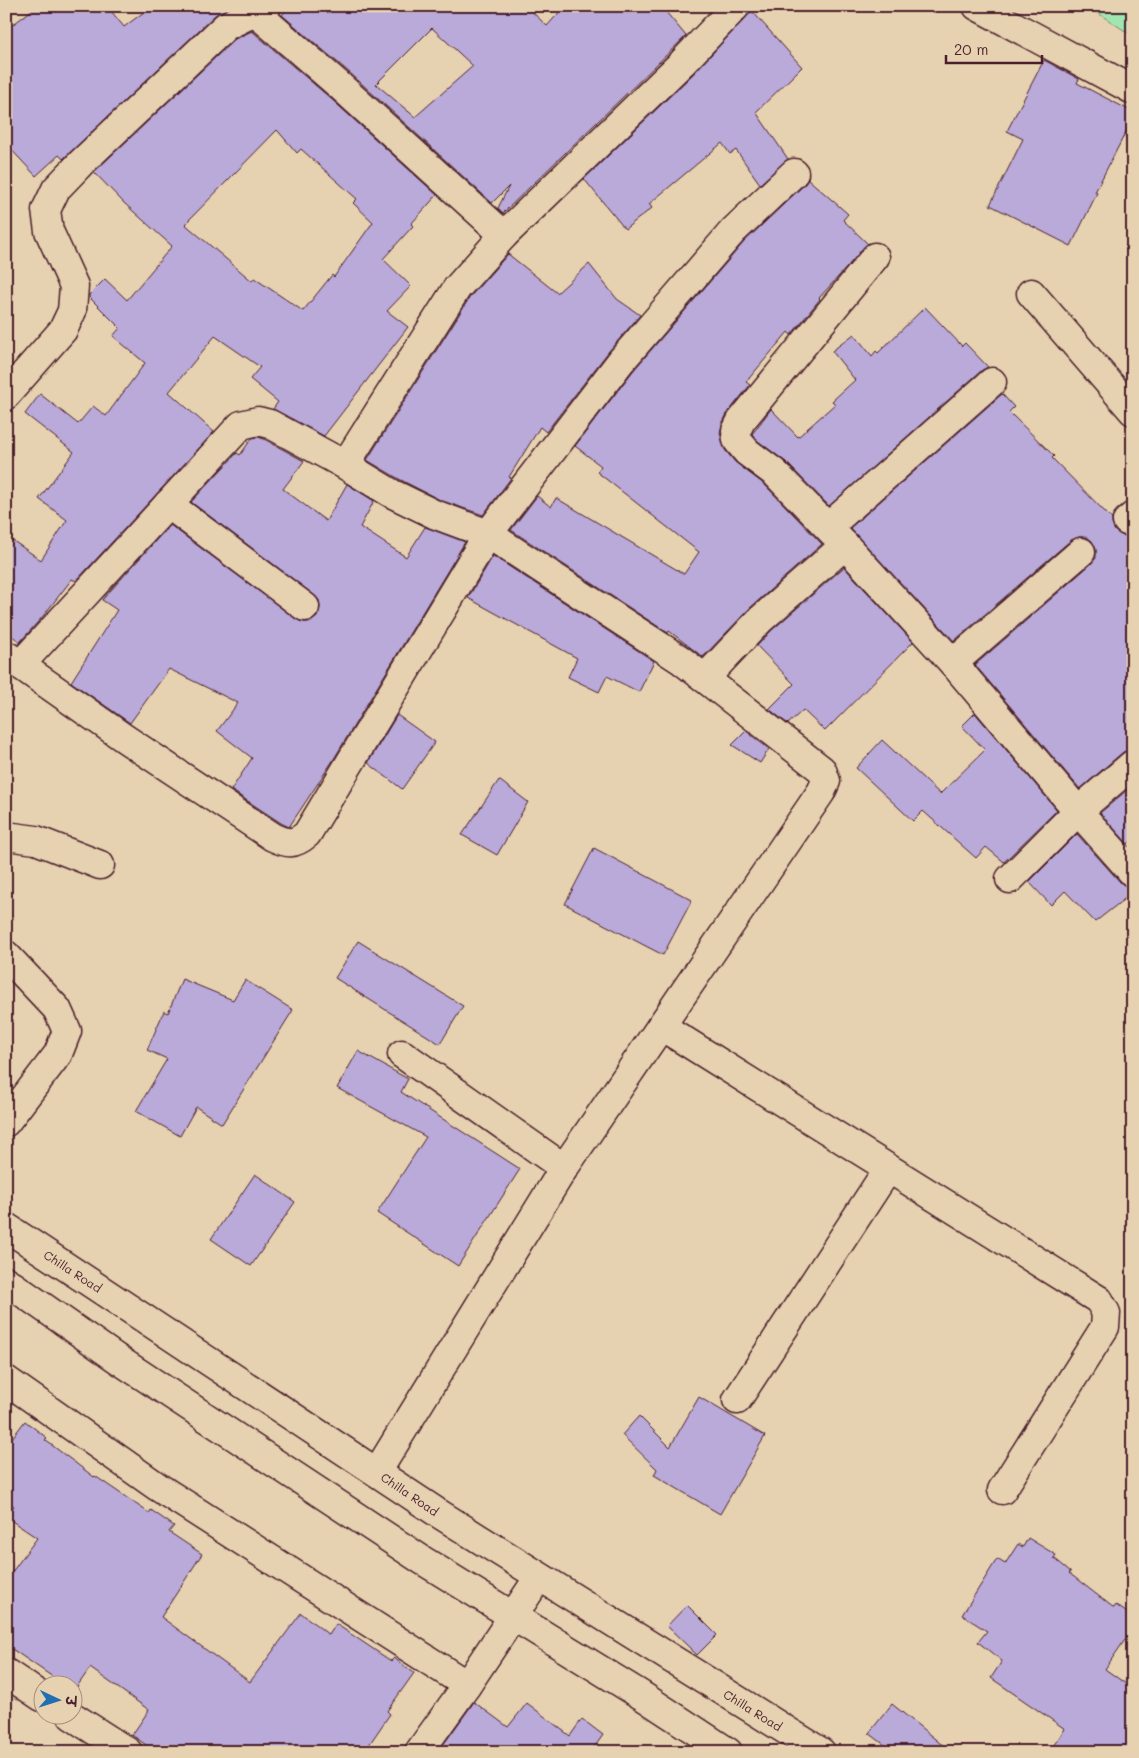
<svg xmlns="http://www.w3.org/2000/svg" width="1139" height="1758" font-family="Mali,'Playpen Sans Deva',sans-serif">
<rect width="100%" height="100%" fill="#e6d2b1"/>
<filter id="ink" filterUnits="userSpaceOnUse"><feTurbulence type="fractalNoise" baseFrequency=".02" numOctaves="2"/><feDisplacementMap in="SourceGraphic" scale="10" xChannelSelector="R" yChannelSelector="G"/><feConvolveMatrix kernelMatrix="1 2 1 2 8 2 1 2 1" color-interpolation-filters="sRGB"/></filter>
<g filter="url(#ink)">
<!-- green -->
<path fill="#a1e6b1" stroke="#76826e" d="M1087,6H1133V36Z"/>
<!-- building -->
<g fill="#b9aada" stroke="#4a1f2b" fill-rule="evenodd">
<path d="M37,6H107L124,27L152,6H231L215,15L63,159L59,155L36,176L6,144V30Z"/>
<path d="M290,6H526L547,26L565,6H661L686,36L503,213L498,208L509,186L492,203L350,73L282,15ZM432,28L473,66L415,117L376,84Z"/>
<path d="M752,11L802,67L756,112L788,159L760,184L736,150L730,154L722,143L649,204L652,208L625,229L584,179L693,74Z"/>
<path d="M252,31L329,97L437,195L411,224L413,226L383,259L411,286L387,311L408,327L324,436L273,409L278,402L250,379L260,367L215,336L169,392L214,432L76,581L72,579L44,615L20,642L6,631V536L41,560L67,520L39,499L74,452L25,414L40,394L78,424L93,406L106,416L145,363L113,336L120,328L89,297V295L105,279L127,300L172,246L124,203L94,172L235,39ZM277,130L297,153L301,149L357,199L353,203L373,222L334,277L332,275L303,311L254,278L252,281L185,224Z"/>
<path d="M1044,60L1079,79L1077,83L1133,112V118L1095,192L1097,193L1071,246L990,205L1023,139L1007,131Z"/>
<path d="M808,179L848,214L843,220L868,244L819,298L820,299L791,335L788,332L746,382L750,385L727,414L722,424L720,433L725,450L735,462L765,485L822,544L750,608L703,657L669,631L668,633L511,530L537,496L551,507L556,498L684,574L699,552L597,472L601,466L575,446L633,371L744,242L805,184Z"/>
<path d="M508,254L557,293L589,264L617,299L640,315L609,351L546,432L540,427L509,477L511,478L483,515L440,500L399,479L367,460L470,297Z"/>
<path d="M925,307L962,346L965,343L988,367L982,370L829,506L786,462L758,441L752,434L771,409L798,437L835,404L832,401L855,380L832,351L854,334L872,356L876,351L878,353Z"/>
<path d="M1002,394L1014,407L1009,412L1054,456L1052,458L1112,519V524L1115,531L1121,535L1129,536L1133,541V749L1123,752L1080,789L975,665L1091,564L1096,558V550L1092,541L1087,537H1079L1071,540L954,641L850,528Z"/>
<path d="M258,437L264,439L304,461L283,489L326,521L347,484L374,501L360,527L406,557L425,527L465,542L332,762L289,827L281,823L231,790L252,758L217,731L238,703L169,669L130,723L71,682L117,610L102,600L170,525L296,619L304,622H311L317,617L320,608L319,600L314,595L191,502L237,453L240,455L252,438Z"/>
<path d="M493,556L654,661L639,692L607,676L599,692L568,677L577,658L468,598Z"/>
<path d="M844,567L913,642L825,731L803,710L788,724L769,709L794,684L757,646L771,631Z"/>
<path d="M975,713L1057,810L1004,862L986,847L976,858L923,811L913,821L856,768L882,740L940,794L985,750L962,726Z"/>
<path d="M397,715L435,742L402,789L368,763Z"/>
<path d="M746,731L769,749L760,763L732,745Z"/>
<path d="M499,780L528,802L497,855L462,835Z"/>
<path d="M1133,785V839L1128,844L1100,813Z"/>
<path d="M1077,834L1121,883L1129,888L1132,893L1095,922L1065,891L1051,905L1029,882Z"/>
<path d="M594,848L692,900L663,955L565,904Z"/>
<path d="M358,941L463,1006L440,1044L335,978Z"/>
<path d="M182,979L233,1000L245,980L293,1010L222,1124L196,1107L180,1136L136,1111L167,1059L147,1050L164,1011L168,1013Z"/>
<path d="M358,1051L408,1079L401,1092L520,1169L458,1266L377,1213L426,1137L337,1088Z"/>
<path d="M255,1174L295,1202L251,1266L211,1239Z"/>
<path d="M699,1397L765,1436L720,1514L654,1475L657,1469L622,1435L639,1416L670,1447Z"/>
<path d="M25,1421L47,1438L45,1440L94,1477L95,1476L149,1513L151,1510L174,1526L169,1532L202,1554L161,1617L250,1682L301,1613L329,1635L336,1624L391,1661L394,1658L414,1673L387,1711L390,1714L364,1752H156L132,1735L149,1710L90,1668L74,1691L72,1686H66L6,1645V1580L37,1538L6,1517L14,1506L6,1500V1446Z"/>
<path d="M1028,1538L1056,1555L1054,1558L1071,1572L1069,1573L1114,1608L1116,1605L1133,1617V1628L1105,1669L1133,1689V1752H1049L1065,1729L991,1678L1002,1661L978,1642L987,1631L962,1615L997,1559L1005,1564L1018,1544L1023,1547Z"/>
<path d="M687,1605L717,1635L697,1655L667,1626Z"/>
<path d="M474,1702L508,1727L527,1703L570,1736L582,1719L603,1735L591,1752H438Z"/>
<path d="M892,1704L951,1752H894L869,1733Z"/>
</g>
<g fill="none" stroke-linecap="round" stroke-linejoin="round">
<!-- minor casing -->
<g stroke="#4a1f2b" stroke-width="31">
<g id="minor">
<path d="M248,6L339,85L504,235"/>
<path d="M977,6L1133,90"/>
<path d="M875,257L741,421L736,431L737,440L747,452L775,473L845,545L953,663L1078,811L1133,873"/>
<path d="M1031,293L1133,411"/>
<path d="M6,395L63,330L72,311L74,286L49,231L46,210L56,189L81,163L226,26L267,6"/>
<path d="M345,465L457,288L504,235L682,63L736,6"/>
<path d="M168,504L305,607"/>
<path d="M1127,521L1133,516"/>
<path d="M828,527L992,382"/>
<path d="M6,655L124,738L273,837C288,844 294,845 307,834L488,534L621,361L733,231L794,173"/>
<path d="M953,663L1081,552"/>
<path d="M20,665L241,425L258,421L270,424L345,465L391,493L434,514L488,534L681,660L822,770L826,781L821,792L564,1168L377,1472"/>
<path d="M705,678L760,620L845,545"/>
<path d="M6,836L36,840L100,865"/>
<path d="M1010,879L1078,811L1133,764"/>
<path d="M6,955L57,1009L67,1031L58,1054L6,1122"/>
<path d="M661,1026L1099,1300L1106,1313L1105,1327L1002,1490"/>
<path d="M402,1054L564,1168"/>
<path d="M6,1380L158,1487L467,1685"/>
<path d="M737,1400L888,1169"/>
<path d="M6,1673L42,1697"/>
<path d="M72,1716L128,1752"/>
<path d="M419,1752L467,1685L539,1577"/>
</g>
</g>
<!-- major casing -->
<g stroke="#4a1f2b" stroke-width="31">
<g id="major">
<path d="M6,1227L438,1513L821,1752"/>
<path d="M6,1281L119,1360L422,1560L641,1695L728,1752"/>
</g>
</g>
<!-- minor -->
<use href="#minor" stroke="#e6d2b1" stroke-width="28"/>
<!-- major -->
<use href="#major" stroke="#e6d2b1" stroke-width="28"/>
</g>
</g>
<g text-anchor="middle" dominant-baseline="central" stroke-width="4.5" stroke-linejoin="round" paint-order="stroke">
<!-- street labels -->
<g font-size="12" fill="#4a1f2b" stroke="#e6d2b1">
<text transform="translate(73 1271) rotate(33)">Chilla Road</text>
<text transform="translate(410 1494) rotate(34)">Chilla Road</text>
<text transform="translate(753 1710) rotate(32)">Chilla Road</text>
</g>
</g>
<!-- margin -->
<rect width="1139" height="1758" fill="none" stroke="#e6d2b1" stroke-width="25"/>
<rect x="12" y="12" width="1114" height="1733" fill="none" stroke="#4a1f2b" stroke-width="2" filter="url(#ink)"/>
<!-- north arrow -->
<g transform="translate(58 1700) rotate(94)"><circle r="24" fill="#e6d2b1" stroke="#a88a7b"/>
<path d="M0-4L9 19L0 12L-9 19Z" fill="#1f6fb2"/>
<text y="-8" font-size="14" font-weight="bold" text-anchor="middle" fill="#4a1f2b">उ</text>
</g>
<!-- scale -->
<path d="M946 55v8h96v-8" fill="none" stroke="#4a1f2b" stroke-width="2.5"/>
<text x="954" y="55" font-size="15" fill="#4a1f2b" stroke="#e6d2b1" stroke-width="4" paint-order="stroke">20 m</text>
</svg>
